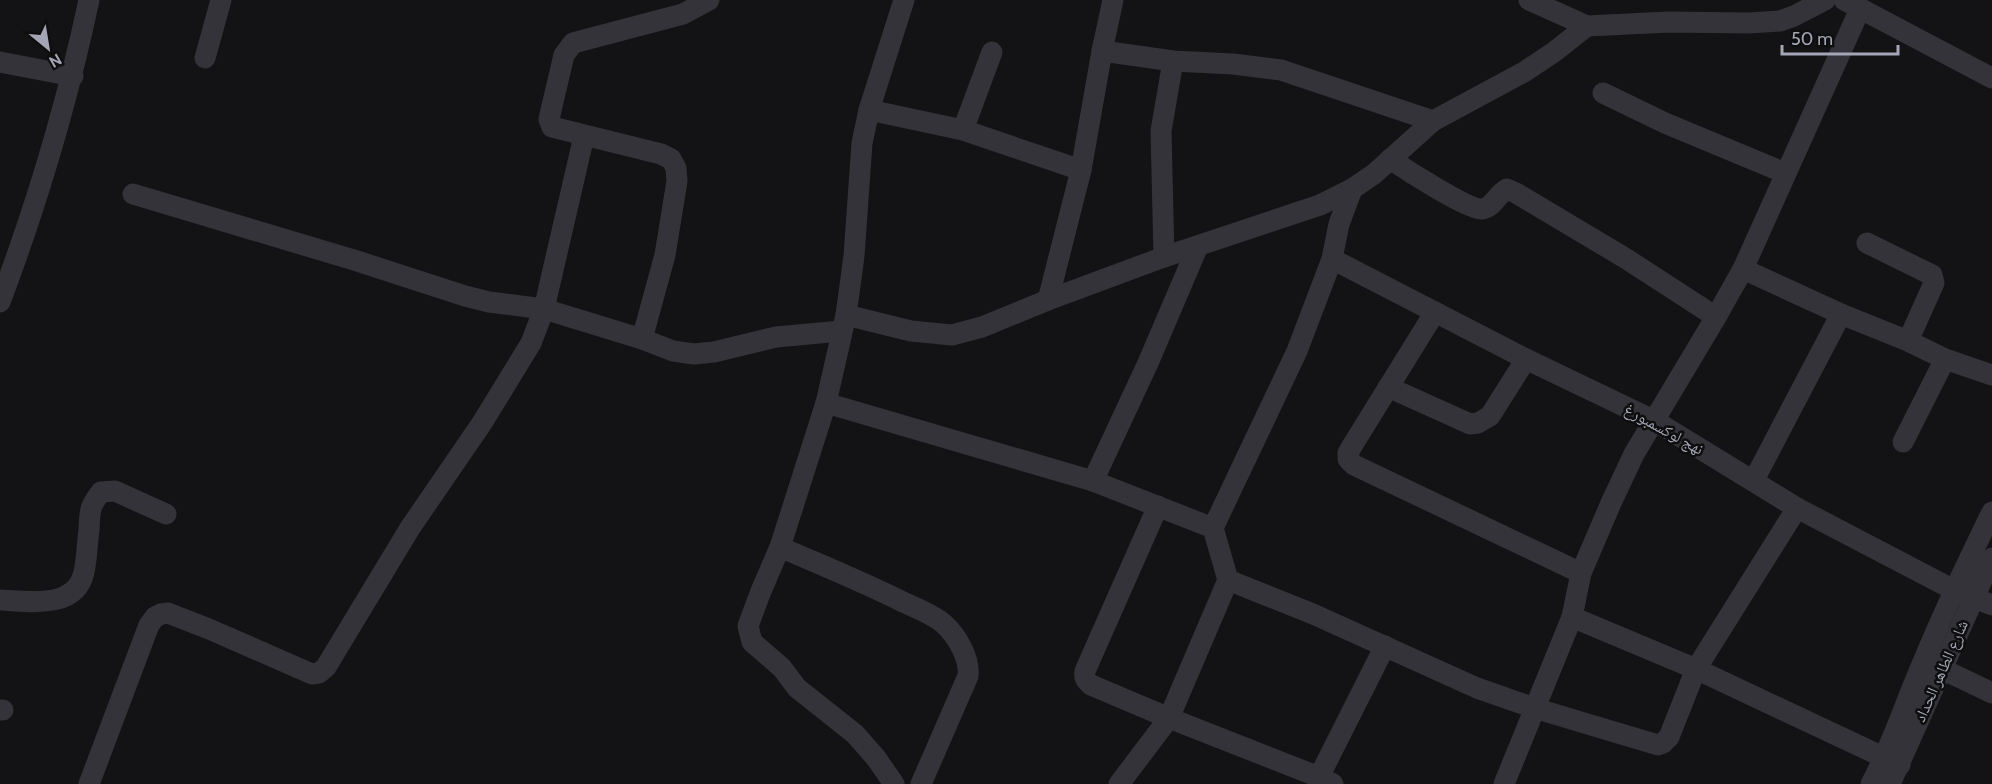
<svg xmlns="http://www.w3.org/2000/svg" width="1992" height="784" font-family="Cabin,'Noto Naskh Arabic',sans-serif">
<rect width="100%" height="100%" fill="#131214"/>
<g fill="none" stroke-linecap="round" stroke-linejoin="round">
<!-- minor -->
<g stroke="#333339" stroke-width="21">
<path d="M1529,0L1587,26L1669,22L1749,23L1780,21L1794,16L1825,0"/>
<path d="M1844,0L1992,78"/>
<path d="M1102,51L1173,61L1233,64L1281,70L1433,121"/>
<path d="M205,58L221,0"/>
<path d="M0,62L73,76"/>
<path d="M1603,93L1665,123L1785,173"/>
<path d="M869,110L963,130L1081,170"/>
<path d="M963,130L992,52"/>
<path d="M1390,159C1405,169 1468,210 1482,209C1493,208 1497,194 1507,189L1516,193L1625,258L1716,317"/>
<path d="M133,194L354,260L465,296L489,302L544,309L642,339L673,351L694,354L714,352L776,337L841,331"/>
<path d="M1867,243L1932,275L1934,283L1908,341"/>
<path d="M1164,257L1161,131L1173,61"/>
<path d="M1332,259L1526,359L1655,421L1797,508L1954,590L1992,605"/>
<path d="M1743,269L1841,314L1908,341L1945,359L1992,375"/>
<path d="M1048,300L1081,170L1102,51L1113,0"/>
<path d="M0,302C37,204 67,103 89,0"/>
<path d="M1435,312L1352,446L1348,453V459L1354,465L1581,573"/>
<path d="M846,315L911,331L952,335L982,327L1048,300L1164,257L1320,205L1352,189L1374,174L1433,121L1524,72L1554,52L1587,26"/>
<path d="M642,339L665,255L677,181L676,168L671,159L661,154L552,127L549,119L564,55L573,43L683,14L709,0"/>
<path d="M1388,387L1470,424L1478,423L1490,416L1526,359"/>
<path d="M826,403L1093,481L1213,528L1228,580L1313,614L1477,688L1534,708L1658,745L1663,743L1669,737L1696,669L1797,508"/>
<path d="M1903,442L1945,359"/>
<path d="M1754,480L1841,314"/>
<path d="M1093,481L1148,363L1198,246"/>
<path d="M1158,506L1085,671C1084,677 1085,680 1091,685L1169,718L1319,777L1333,784"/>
<path d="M1213,528L1297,351L1332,259L1339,224L1352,189"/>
<path d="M780,547C821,565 863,582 903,602C916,608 933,614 944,624C957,636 970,658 968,676L921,784"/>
<path d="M0,600C29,601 76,610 84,572C87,559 87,544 89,530C90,511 89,507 101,492L115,491L166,514"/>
<path d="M1572,617L1696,669L1900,765"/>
<path d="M1942,669L1992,693"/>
<path d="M0,710H3"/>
<path d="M1319,777L1385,646"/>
<path d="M89,784L149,625L155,617L161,614L168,613L209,629L312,674L319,673L326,667L410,528L482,423L531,343L544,309L584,136"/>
<path d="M894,784L876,758L855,734L797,688L782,668L752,642L748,626L761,591L780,547L826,403L846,315L854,256L862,143L869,110L904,0"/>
<path d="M1119,784L1169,718L1228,580"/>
<path d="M1504,784L1572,617L1581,573L1611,503L1634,454L1716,317L1743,269L1860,9"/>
<path d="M1871,784C1892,745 1905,703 1923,662C1944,611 1968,561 1992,512"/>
<path d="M1890,784L1992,558"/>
</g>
</g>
<g text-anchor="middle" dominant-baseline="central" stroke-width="5" stroke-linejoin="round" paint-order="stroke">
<!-- street labels -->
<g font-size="16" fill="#a4a6b5" stroke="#0e0e0f">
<text transform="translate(1664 429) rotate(29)">نهج لوكسمبورغ</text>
<text transform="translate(1941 671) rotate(-66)">شارع الطاهر الحداد</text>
</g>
</g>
<!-- north arrow -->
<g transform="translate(48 48) rotate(150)" stroke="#0e0e0f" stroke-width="4.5" paint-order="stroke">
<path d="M0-4.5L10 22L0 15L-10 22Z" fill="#a4a6b5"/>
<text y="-9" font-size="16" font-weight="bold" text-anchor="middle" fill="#a4a6b5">N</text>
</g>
<!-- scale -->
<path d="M1782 45v9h116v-9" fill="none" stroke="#a4a6b5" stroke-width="3"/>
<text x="1791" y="45" font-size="18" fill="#a4a6b5" stroke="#0e0e0f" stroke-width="4.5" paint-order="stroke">50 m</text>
</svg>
